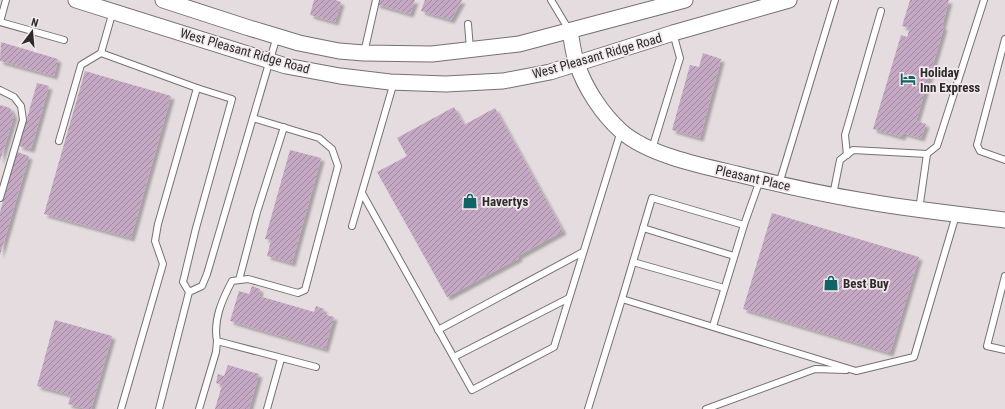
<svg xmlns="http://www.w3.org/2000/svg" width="1005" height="409" font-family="'Roboto Condensed',sans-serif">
<defs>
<pattern id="building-hatch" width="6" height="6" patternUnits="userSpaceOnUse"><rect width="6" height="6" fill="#c5a8c4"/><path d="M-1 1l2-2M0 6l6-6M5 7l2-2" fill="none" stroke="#a0899f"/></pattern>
<filter id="shadow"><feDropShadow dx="3.5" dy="3.5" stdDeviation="1" flood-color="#0004"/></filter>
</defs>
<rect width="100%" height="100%" fill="#e4dcde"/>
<!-- building -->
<g fill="url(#building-hatch)" filter="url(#shadow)">
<path d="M314,0H335L341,2L335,22L310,15Z"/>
<path d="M377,0H415L410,14L376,4Z"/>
<path d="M425,0H462L451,20L421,11Z"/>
<path d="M910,0H949L942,26L944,27L916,121L926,124L921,138L903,133L902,137L873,129L901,35L907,37L910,28L902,26Z"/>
<path d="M1,42L58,59L54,76L0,61Z"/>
<path d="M703,53L721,59L700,138L672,130L690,65L699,67Z"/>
<path d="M85,71L171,96L131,238L44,214Z"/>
<path d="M37,83L49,86L31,149L19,146Z"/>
<path d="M0,105L10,108L14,116L0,161Z"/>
<path d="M454,107L464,125L495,108L563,231L518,256L519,258L447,297L377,172L407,156L397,138Z"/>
<path d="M290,150L321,158L292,263L267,256L271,240L265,239Z"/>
<path d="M17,152L29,156L0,255V212Z"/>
<path d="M772,213L919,257L890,353L743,309Z"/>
<path d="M252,286L260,289L259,296L314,312L316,306L324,309L323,314L334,317L325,349L230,321L239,291L249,294Z"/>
<path d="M55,320L112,336L91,409H86L68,404L71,395L37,386Z"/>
<path d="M228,365L259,374L249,409H215L222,385L216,383L218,374L224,376Z"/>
</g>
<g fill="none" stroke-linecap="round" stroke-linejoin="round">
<!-- service casing -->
<g stroke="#777072" stroke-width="8">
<g id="service">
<path d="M6,0L0,22L64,40"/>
<path d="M551,0L569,30"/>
<path d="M113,11L101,53L197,88L158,224L155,241L163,264L121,409"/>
<path d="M468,24L470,49"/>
<path d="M1005,39L977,145L980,151L1005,160"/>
<path d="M364,53L376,0"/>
<path d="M0,90L14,97L21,106L23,120L0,198"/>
<path d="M253,118L319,138L332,149L338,166L305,290L298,293L248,279L232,281C222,300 213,320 217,341L316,367"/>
<path d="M59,141L81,65L101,53"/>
<path d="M652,149L680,58L673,33"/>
<path d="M847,155L845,135L881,11"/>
<path d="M760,180L744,225L652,198L622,299L856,371L914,357L956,215"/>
<path d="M779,184L835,0"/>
<path d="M362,193L472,390L554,347L621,131"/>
<path d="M833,195L840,160L853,150L927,154L937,146L984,0"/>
<path d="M919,210L927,154"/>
<path d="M352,226L394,82"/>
<path d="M643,228L734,256"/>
<path d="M633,262L724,288"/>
<path d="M1005,276L987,346L1005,350"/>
<path d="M239,280L257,212L284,127"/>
<path d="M189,292L202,286L207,274L277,36"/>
<path d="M713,326L744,225"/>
<path d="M438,330L583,252"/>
<path d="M454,357L569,298"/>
<path d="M159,409L189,292L183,282L196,228L232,99L197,88"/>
<path d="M199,409L216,352L217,341"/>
<path d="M267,409L281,359"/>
<path d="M588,409L622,299"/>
<path d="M706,409L815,369L846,370"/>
</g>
</g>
<!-- tertiary casing -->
<g stroke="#777072" stroke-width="17">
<g id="tertiary">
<path d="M76,0L286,66L340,76L390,82L446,84L503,81L550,72L673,33L789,0"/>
<path d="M163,0L246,27L299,43L339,51L364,53L432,54L519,44L685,0"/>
<path d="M570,31C572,42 573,53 577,64C585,88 602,114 621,131C648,155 702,166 737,174C777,184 817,193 858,200C907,209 956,214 1005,220"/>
</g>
</g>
<!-- service -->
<use href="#service" stroke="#fff" stroke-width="6"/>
<!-- tertiary -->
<use href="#tertiary" stroke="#fff" stroke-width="15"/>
</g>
<!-- icons -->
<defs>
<g id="hotel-bare" transform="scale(1.2)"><path d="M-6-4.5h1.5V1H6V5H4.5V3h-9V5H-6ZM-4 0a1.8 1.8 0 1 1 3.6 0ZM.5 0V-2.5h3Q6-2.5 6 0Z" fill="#126366" stroke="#f1e9eb" stroke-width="2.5" paint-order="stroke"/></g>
<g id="shop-bare" transform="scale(1.2)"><path d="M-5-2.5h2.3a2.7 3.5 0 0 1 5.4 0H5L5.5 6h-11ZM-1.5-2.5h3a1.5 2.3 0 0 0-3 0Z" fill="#126366" stroke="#f1e9eb" stroke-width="2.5" paint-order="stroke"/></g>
</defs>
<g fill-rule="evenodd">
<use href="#hotel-bare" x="908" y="79"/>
<use href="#shop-bare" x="470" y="201"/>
<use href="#shop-bare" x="831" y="283"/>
</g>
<g text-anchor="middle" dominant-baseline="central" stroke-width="3.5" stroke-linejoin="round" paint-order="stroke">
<!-- street labels -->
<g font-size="13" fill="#2d2a2a" stroke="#f1e9eb">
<text transform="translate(245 51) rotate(16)">West Pleasant Ridge Road</text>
<text transform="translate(597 56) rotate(-16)">West Pleasant Ridge Road</text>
<text transform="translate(753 178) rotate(13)">Pleasant Place</text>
</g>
<!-- poi labels -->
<g font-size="13" font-weight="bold" fill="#2d2a2a" stroke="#f1e9eb" text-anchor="start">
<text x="920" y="72">Holiday<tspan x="920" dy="15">Inn Express</tspan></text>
<text x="482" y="201">Havertys</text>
<text x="843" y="283">Best Buy</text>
</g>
</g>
<!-- north arrow -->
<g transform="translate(32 32) rotate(16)" stroke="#f1e9eb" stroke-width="3" paint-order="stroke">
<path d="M0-3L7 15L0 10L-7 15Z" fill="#2d2a2a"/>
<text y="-6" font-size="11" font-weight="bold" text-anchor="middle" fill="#2d2a2a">N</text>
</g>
</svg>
